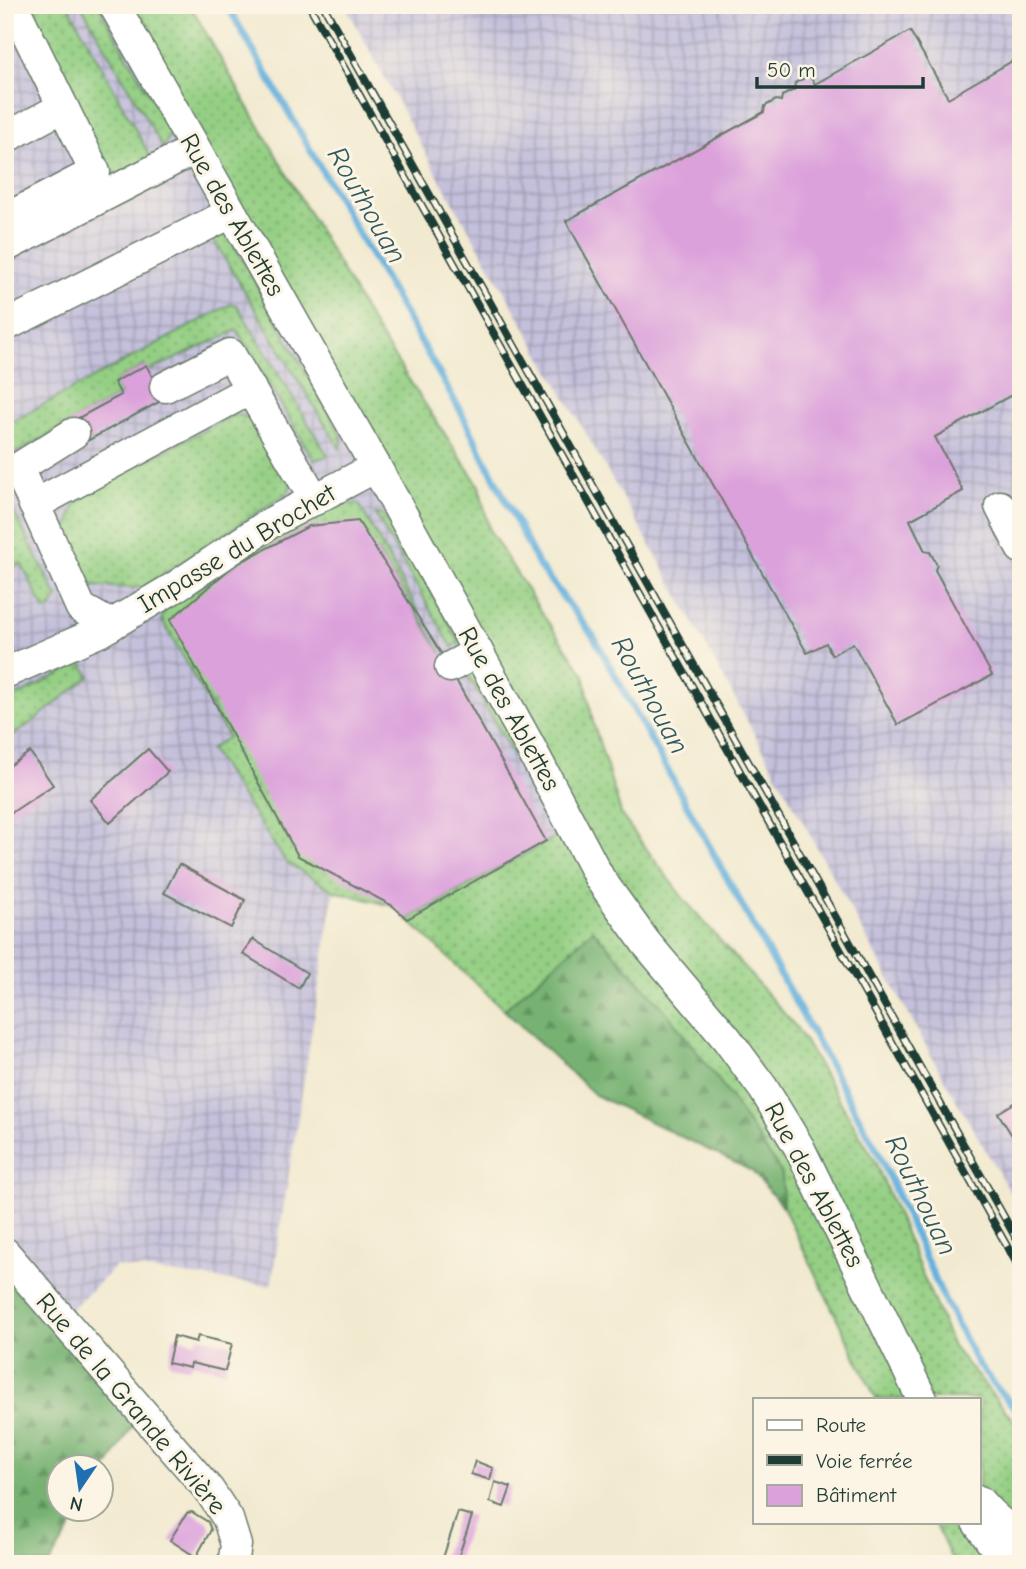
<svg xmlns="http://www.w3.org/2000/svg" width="1026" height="1569" font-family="'Comic Neue',sans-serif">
<defs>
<pattern id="industrial-grid" width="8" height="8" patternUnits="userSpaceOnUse" patternTransform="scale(1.75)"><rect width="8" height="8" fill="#c4c0db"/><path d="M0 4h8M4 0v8" fill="none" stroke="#9f9db2"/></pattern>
<pattern id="grass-dots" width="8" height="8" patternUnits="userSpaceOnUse" patternTransform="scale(1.75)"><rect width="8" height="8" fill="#94cf84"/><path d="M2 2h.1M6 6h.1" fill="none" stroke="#78a96d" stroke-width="1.8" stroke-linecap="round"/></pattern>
<pattern id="forest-firs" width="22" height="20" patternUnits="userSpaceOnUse" patternTransform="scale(1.75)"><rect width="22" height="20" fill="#77b272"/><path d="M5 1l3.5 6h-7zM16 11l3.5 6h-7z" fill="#61925e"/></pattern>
</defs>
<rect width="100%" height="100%" fill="#fcf5e5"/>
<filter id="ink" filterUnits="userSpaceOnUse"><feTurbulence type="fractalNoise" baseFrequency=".0143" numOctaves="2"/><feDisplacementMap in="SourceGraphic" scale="14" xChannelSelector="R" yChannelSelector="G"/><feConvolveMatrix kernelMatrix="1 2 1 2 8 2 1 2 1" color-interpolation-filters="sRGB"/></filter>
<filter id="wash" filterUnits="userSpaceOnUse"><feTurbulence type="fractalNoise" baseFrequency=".00686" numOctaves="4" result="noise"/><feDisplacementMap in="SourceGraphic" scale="28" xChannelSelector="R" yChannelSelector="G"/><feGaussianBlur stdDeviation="1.57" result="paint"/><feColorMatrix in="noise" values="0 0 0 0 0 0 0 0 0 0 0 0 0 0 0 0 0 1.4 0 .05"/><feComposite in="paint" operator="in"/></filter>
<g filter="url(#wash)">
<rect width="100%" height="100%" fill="#f2ead0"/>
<!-- industrial -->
<g fill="url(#industrial-grid)">
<path d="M5,5H126L582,825L546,841L407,919L393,906L334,892L271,1286L116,1266L69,1311L5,1234Z"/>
<path d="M345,5H1021V1211L948,1086L661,564L438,176Z"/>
</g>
<!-- grass -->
<g fill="url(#grass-dots)" stroke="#5a865c" stroke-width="2">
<path d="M39,5H68L152,160L106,182L32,9Z"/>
<path d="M81,5H98L171,132L163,148Z"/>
<path d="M126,5H190L375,328L479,486L490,531L541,612L584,674L593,722L622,816L683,898L797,1028L874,1159L953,1347L1021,1429V1564H954L934,1522H979V1399H876L783,1207L782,1174L720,1082L663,1008L593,930L504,1010L407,919L559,835L466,672L472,670Z"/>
<path d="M227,232L342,437L340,449L210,234Z"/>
<path d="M231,304L237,305L328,456L314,460L237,330L149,371L145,365L115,382L121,395L5,459V425Z"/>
<path d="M235,414L251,419L291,480L289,492L142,588L86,586L64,542L74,506L91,489Z"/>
<path d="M5,495L58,598L51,608L45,611L21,563L5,570Z"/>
<path d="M327,502L359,504L442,655L377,551L350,543L323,839L393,906L334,891L286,862L210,749L228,737L162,620L164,611Z"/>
<path d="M375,514L383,515L419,570L459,642L452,647Z"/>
<path d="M81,663L90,676L32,722L5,741V702Z"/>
</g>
<!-- forest -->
<g fill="url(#forest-firs)" stroke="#4b7853" stroke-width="2">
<path d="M593,930L663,1008L720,1082L782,1174L783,1207L752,1171L595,1095L504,1010Z"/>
<path d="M5,1234L69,1311L136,1420L102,1476V1468H60V1510H82L49,1564H5Z"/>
</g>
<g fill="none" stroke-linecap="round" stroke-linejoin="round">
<!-- stream -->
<path stroke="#64b0dd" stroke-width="7" d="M227,5L460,410L539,566L594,637L877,1150L943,1297L977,1363L1000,1392L1021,1414"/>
</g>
<g id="blocks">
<!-- building -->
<g fill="#dba1db">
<path d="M910,31L948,98L1021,56V390L935,437L963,491L910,520L925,551L930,552L937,565L935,570L992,675L898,725L853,643L832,655L826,643L807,653L566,221L764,112L765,106L776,100L781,101L782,96L794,90L795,83L806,77H810L815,84Z"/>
<path d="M146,365L153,378L159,375L170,396L80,445L69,423L121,395L114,382Z"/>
<path d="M358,521L442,655L546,841L407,919L393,906L298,856L170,620L233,566L309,526Z"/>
<path d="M148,749L168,772L110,823L90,800Z"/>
<path d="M30,752L53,785L5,817V769Z"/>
<path d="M179,864L245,900L231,928L164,893Z"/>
<path d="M253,939L307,973L299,988L243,954Z"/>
<path d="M1021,1099V1150L998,1113Z"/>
<path d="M174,1336L196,1342L198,1336L232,1344L225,1371L191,1363L190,1368L168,1363Z"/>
<path d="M475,1461L493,1468L490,1480L471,1474Z"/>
<path d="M495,1482L511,1487L504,1507L490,1502Z"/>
<path d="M192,1512L208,1522L211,1530L196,1557L170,1540L187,1513Z"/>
<path d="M458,1512L472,1516L456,1564H441Z"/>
</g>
</g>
</g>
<g filter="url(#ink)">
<use href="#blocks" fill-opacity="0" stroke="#697a6b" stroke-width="2"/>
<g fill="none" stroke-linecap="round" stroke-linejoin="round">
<!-- minor casing -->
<g stroke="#697a6b" stroke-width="33">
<g id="minor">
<path d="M114,5L376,467L527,741L600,879L646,943L727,1039L763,1088L799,1147L922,1399"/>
<path d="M5,138L63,107"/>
<path d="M5,219L95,172L13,5"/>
<path d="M5,247L195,149"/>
<path d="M5,326L231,213"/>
<path d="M165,387L230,354L315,500"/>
<path d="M74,433L18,468L81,608L111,625"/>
<path d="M34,505L251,389"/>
<path d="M1000,506L1021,548"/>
<path d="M450,667L478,652"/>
<path d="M5,673L99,632L175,587L270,523L376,467"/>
<path d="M5,1253L209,1490L228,1519L236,1545L233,1564"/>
<path d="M979,1501C990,1514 1005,1528 1021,1535"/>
<path d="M977,1522L998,1551L1013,1564"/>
</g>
</g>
<!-- minor -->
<use href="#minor" stroke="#fff" stroke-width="30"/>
<!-- rail casing -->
<g stroke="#1f3d34" stroke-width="8">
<g id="rail">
<path d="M309,5L1021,1271"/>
<path d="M323,5L1021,1247"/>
</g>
</g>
<!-- rail -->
<use href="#rail" stroke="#fcf5e5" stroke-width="5" stroke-dasharray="16" stroke-linecap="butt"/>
</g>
</g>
<g text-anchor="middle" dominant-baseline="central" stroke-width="6" stroke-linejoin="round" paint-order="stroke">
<!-- street labels -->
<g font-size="26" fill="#1f3d34" stroke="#fcf5e5">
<text transform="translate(232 215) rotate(60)">Rue des Ablettes</text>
<text transform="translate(237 549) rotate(-31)">Impasse du Brochet</text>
<text transform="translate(509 709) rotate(61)">Rue des Ablettes</text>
<text transform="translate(814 1185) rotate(62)">Rue des Ablettes</text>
<text transform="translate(131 1404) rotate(50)">Rue de la Grande Rivière</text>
</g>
<!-- water labels -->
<g font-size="28" font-style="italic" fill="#305a5e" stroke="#fcf5e5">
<text transform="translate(367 205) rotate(60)">Routhouan</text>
<text transform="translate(650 695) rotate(61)">Routhouan</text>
<text transform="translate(921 1195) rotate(64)">Routhouan</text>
</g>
</g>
<!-- margin -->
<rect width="1026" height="1569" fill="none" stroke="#fcf5e5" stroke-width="28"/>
<!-- legend -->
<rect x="753" y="1398" width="228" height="126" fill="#fcf5e5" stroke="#a4ab9e" stroke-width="2"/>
<rect x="767" y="1420" width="35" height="10" fill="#ffffff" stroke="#a4ab9e" stroke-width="2"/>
<text x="816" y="1432" font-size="21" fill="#1f3d34">Route</text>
<rect x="767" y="1455" width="35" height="10" fill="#1f3d34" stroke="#a4ab9e" stroke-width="2"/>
<text x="816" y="1468" font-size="21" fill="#1f3d34">Voie ferrée</text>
<rect x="767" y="1485" width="35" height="21" fill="#dba1db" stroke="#a4ab9e" stroke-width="2"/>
<text x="816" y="1502" font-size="21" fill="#1f3d34">Bâtiment</text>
<!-- north arrow -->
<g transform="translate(80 1488) rotate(193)"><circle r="33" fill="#fcf5e5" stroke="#a4ab9e" stroke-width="2"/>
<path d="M0-5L12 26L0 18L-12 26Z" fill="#1f6fb2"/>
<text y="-10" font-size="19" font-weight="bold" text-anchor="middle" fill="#1f3d34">N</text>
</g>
<!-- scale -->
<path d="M757 77v10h166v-10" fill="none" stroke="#1f3d34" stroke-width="3.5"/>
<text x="767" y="77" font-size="21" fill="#1f3d34" stroke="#fcf5e5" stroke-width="5" paint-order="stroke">50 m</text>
</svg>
